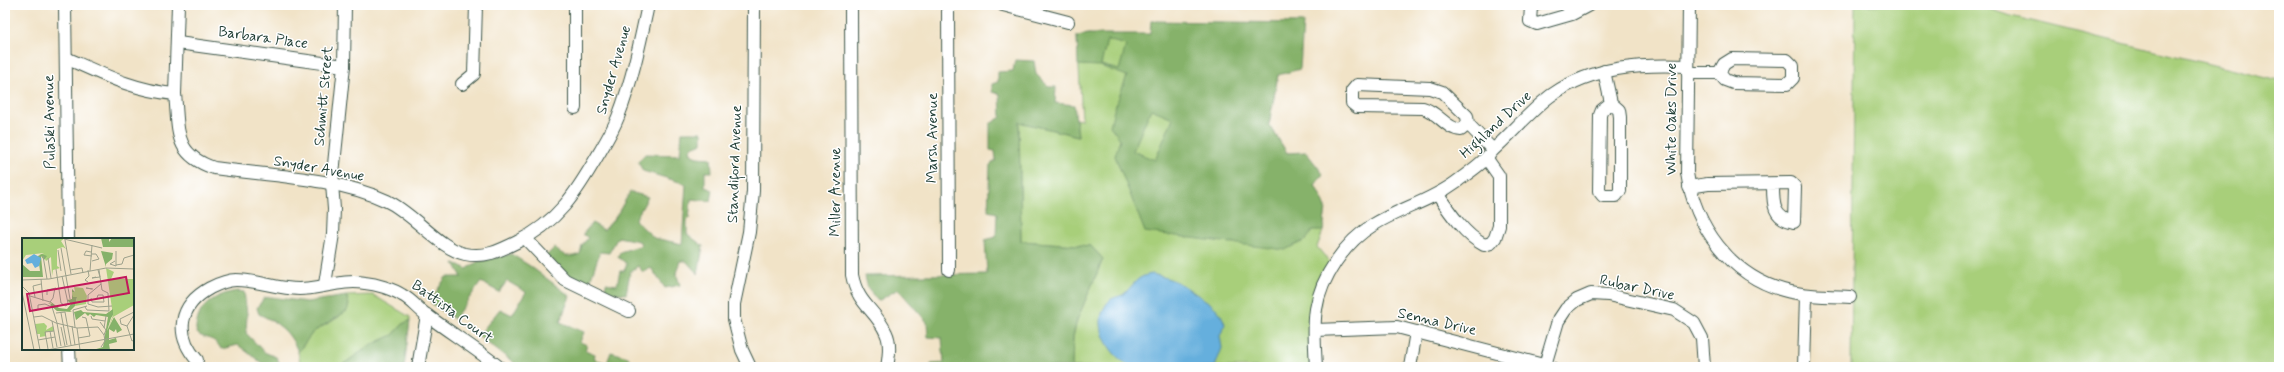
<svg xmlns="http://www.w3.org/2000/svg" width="2284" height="372" font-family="Mynerve,sans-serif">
<rect width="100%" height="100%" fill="#fff"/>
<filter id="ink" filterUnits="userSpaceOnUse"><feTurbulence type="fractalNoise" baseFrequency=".025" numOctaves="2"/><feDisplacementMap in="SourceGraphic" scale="8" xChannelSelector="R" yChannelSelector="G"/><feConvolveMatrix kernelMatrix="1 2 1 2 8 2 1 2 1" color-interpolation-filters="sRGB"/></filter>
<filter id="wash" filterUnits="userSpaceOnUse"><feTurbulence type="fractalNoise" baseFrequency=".012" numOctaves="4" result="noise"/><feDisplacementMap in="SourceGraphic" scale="16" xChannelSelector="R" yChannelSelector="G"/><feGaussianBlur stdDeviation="0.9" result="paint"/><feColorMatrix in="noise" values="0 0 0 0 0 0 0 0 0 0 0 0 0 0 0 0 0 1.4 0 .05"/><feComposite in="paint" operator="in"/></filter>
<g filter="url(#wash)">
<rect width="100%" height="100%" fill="#f1e3c7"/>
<!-- green -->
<g fill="#a8cf7a" stroke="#648657">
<path d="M1855,5H1978L2011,16L2279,81V367H1851Z"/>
<path d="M1089,34L1278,75L1269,124L1287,153L1296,154L1326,207L1323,231L1317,247L1333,266L1321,289L1316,367H1072L1073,337L1077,320L1103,259L1091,246L1021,241L1019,122L1078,136L1076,120L1082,119L1077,36Z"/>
<path d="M373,295L410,317V321L404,323L393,335L371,345L339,367H301L298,352L313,332L339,317L348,300L346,296Z"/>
</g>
<!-- forest -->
<g fill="#86b26a" stroke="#52784f" fill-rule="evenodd">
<path d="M1151,21L1303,23L1300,69L1278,75L1269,124L1287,153L1306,152L1323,174L1315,185L1326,207L1323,231H1312L1306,240L1285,250L1145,232L1115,156L1120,139L1110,126L1114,110L1127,76L1100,66L1078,65L1077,36L1089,34H1150ZM1107,40L1126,45L1119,70L1101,65ZM1151,109L1173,118L1155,160L1133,151Z"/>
<path d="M1015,60L1034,61L1036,74L1049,87H1056L1055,103L1074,105L1078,136L1019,122L1021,241L1091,246L1103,259L1077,320L1073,337L1072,367H931V364L944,363L942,338L928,337L927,322L898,289L878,301L868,289L865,276L987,274L985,240L996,237L997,213L988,211L990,165L996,160L995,151L990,150V124L1001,117L1000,94L992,92V84L998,82V72L1013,71Z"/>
<path d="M682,132H702V143L694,146L690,150L692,155L697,157L711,158L712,172H705V187L713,190L711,201L691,199L689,219L687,220V234L703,246L698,274L686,261H680L676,273L680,285L665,288L651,268L643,272L638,266L630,272L626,294L605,292L606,283L617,285L620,271H624L627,264L618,257L620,252L639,246L641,244L639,241L618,237L609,253L600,252L588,286L568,276L546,256L554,248C563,255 569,259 580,254L582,245L588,238L583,234L592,223L604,230L615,218L630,192L648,197L635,220L654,238L682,244L686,184L643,171L638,162L645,154L680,155Z"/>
<path d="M511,254L530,266L570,296L560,322L584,332L580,342L587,345L585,350L595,354L594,359L607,363L611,352L628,357L636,367H520L478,336L500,309L512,315L526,292L507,281L499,292L481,282L454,319L431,303L436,292L446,277H462L454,263L467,269L477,262Z"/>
<path d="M237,291L244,292L247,314L246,333L264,352L276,357L282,367H267L238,345L221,349C214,336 206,340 198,334C195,331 196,325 197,322C201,302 219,294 237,291Z"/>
<path d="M346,296L349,304L347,311L313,332L298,352C290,331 278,323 259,314L257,308L264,298L271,297L307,302Z"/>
<path d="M410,321L404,367H339L371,345L393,335L404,323Z"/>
</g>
<!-- water -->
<path fill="#65afdd" stroke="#427688" d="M1152,274C1173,279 1179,282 1196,294C1210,303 1220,308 1225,324L1220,336L1222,348L1215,367C1202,367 1137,370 1130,366C1108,355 1089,321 1110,300C1115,296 1122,297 1126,292C1135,283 1137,276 1152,274Z"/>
</g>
<g filter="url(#ink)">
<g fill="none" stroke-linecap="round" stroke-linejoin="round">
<!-- minor casing -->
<g stroke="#3e564a" stroke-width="14">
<g id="minor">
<path d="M65,5L68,239"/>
<path d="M575,5V108"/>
<path d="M851,5L852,275C858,306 876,309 886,333C891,343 889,356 887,367"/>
<path d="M948,5L949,270"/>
<path d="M1003,5L1068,22"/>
<path d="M1535,5L1531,7L1530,21L1537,24L1572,14L1589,5"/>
<path d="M1566,5L1583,7"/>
<path d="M1689,5L1687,173C1695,226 1730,275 1783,290C1804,296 1827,296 1850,297"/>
<path d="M178,43L344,66"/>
<path d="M66,58C102,74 135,91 175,94C179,131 173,154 214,168C271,176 334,177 387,201C413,213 440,249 465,254C485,258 499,251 517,242C558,222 576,193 598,155C605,143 613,130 618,117C632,81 640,43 648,5"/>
<path d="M1604,71L1611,103L1602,110L1600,115L1599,191L1603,196H1616L1620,191V117L1619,110L1611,103"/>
<path d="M1688,73H1719L1725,80L1733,83L1787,84L1793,78V66L1787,60L1732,59L1724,64L1719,73"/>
<path d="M462,84L474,74L476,5"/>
<path d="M175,94L178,5"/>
<path d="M1468,124L1461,130C1446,129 1438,112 1423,108L1357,107L1352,103V91L1357,85L1430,88L1442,92L1467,116L1468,124L1493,150"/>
<path d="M1689,187L1708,184L1791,183L1795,187L1794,222C1772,218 1773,202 1773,184"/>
<path d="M1438,195C1450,213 1465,235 1484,245L1491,243L1495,238L1499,226V176L1487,159"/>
<path d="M525,238L565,280L629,311"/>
<path d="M325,284L333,234L334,209L332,184L344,66L345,5"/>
<path d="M1315,330L1397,327L1551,367"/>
<path d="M69,349L70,367"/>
<path d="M197,360C174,334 179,305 210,288C218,284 227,280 236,280C257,280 278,289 299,289C320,289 343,279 365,283C376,284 393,289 402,295C412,300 419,310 428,316C451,333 476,349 499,367"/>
<path d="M1545,365L1558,321L1566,309L1577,300L1591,294L1608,295L1674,310L1694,323L1702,338L1704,367"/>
<path d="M418,367L427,315"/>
<path d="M750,367L742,350L734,319V304L749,232L753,191L754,5"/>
<path d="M1316,367C1315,348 1313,328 1316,309C1321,277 1345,242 1373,225C1400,208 1429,202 1456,182C1469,172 1484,163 1493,150C1511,134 1535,106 1553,94C1594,66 1641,64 1688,66"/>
<path d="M1410,367L1416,332"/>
<path d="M1804,367L1806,295"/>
</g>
</g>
<!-- minor -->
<use href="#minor" stroke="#fff" stroke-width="12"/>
</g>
</g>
<g text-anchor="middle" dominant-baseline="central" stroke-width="3" stroke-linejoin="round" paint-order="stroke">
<!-- street labels -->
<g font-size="15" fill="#1f3d34" stroke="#fff">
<text transform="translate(263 38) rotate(8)">Barbara Place</text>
<text transform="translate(614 70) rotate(-74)">Snyder Avenue</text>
<text transform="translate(324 96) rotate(-85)">Schmitt Street</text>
<text transform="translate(1672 119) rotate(-90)">White Oaks Drive</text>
<text transform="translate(50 122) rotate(-91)">Pulaski Avenue</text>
<text transform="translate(1496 125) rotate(-43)">Highland Drive</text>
<text transform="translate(933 138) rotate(-90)">Marsh Avenue</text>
<text transform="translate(735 164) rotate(-88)">Standiford Avenue</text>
<text transform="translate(319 169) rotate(10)">Snyder Avenue</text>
<text transform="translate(836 192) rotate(-90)">Miller Avenue</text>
<text transform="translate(1637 288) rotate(12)">Rubar Drive</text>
<text transform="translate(452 312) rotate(36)">Battista Court</text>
<text transform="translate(1437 322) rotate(13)">Senna Drive</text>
</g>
</g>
<!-- overview -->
<g transform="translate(22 238)">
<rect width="112" height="112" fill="#f1e3c7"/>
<path d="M0,0H43L39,3L44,11L41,9L35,11V28L38,30L31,32L30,38L29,19L24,23L21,17H17L22,15L4,17L0,23ZM84,30L92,34L89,41H112V67L91,79L85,94L91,77ZM52,49L61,50L65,58L64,66L53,68L55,59H51L50,54H53ZM22,85L25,88L24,92L31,88L32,93L24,94V98L18,99V96H15L13,86Z" fill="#a8cf7a"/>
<path d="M87,0V4L90,0H112V9H81L79,0ZM79,13L91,15L90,21L84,26V29ZM20,16L25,18L22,22L19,18L21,39H0V26L8,33H18L16,18ZM50,51L53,54H50L51,59H55L53,68L48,73L50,74L35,73L28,67L30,65L26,66L29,64L37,70L45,71L49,66L45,62L50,61ZM91,71V77L89,80L85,93L92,79L100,92L95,95L94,91L92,94L87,91V102L94,100L95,104L87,106L88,112H71L81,109L86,79L74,77L72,79L68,76L66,78L63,75L54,82L52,74L59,72L61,74L84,76Z" fill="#86b26a"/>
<path d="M12,16L19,20L17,28L13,30L10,25L5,26L3,22Z" fill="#65afdd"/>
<path fill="none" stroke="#9da18c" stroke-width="1" d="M42,1L80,10M43,2L49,36M39,10L48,61M36,12L39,33M69,14L64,13L62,17L70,18M69,16H74L77,21L70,23M21,18L25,41M26,20L29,40M93,23L88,26L94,28M94,27L100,26L102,20L112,17M94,28V13M34,31L39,65L44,68L46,65L40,38M48,32L60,30L61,35M76,32L78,39L77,32M68,33L70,7M74,39L70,40L78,39L80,52L86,55M19,41L21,63M0,42L27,41L84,30L112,31M66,44L63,42L67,38L66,32M79,46L66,57V66L76,69L90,68M0,48L7,55L18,112M70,51L64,50L71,51M0,54L12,112M25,57V52L34,50M8,58L28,64L31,60L33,50M13,59L11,48L19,46M69,60L70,64H82L81,57H76L75,60M63,69L65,72L87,73L86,55M16,71V67L23,66L30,69L35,85M34,75L43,74L49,107M39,75L45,107M112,77L105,88L110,103L112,102M69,78L70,81L83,83M12,79L20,78L34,85L55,90L76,89L82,97L83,103L79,109M30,83L35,109M78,84L84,92L82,97M35,85L39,108M50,88L53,107M105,88L99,86L98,81L112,74M39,89L43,108M53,89L51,72L65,68M55,90L58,112M82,90L84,78M28,93L31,110M56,100L68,98L64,80L60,79M16,102L33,99M26,111L23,94L32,93M25,112L112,96"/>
<path fill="#c2185b" fill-opacity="0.15" stroke="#c2185b" stroke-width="2" d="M104,39L107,55L8,73L5,56Z"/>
<rect width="112" height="112" fill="none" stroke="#1f3d34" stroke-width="2"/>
</g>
<!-- margin -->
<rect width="2284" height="372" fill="none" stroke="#fff" stroke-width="20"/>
</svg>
